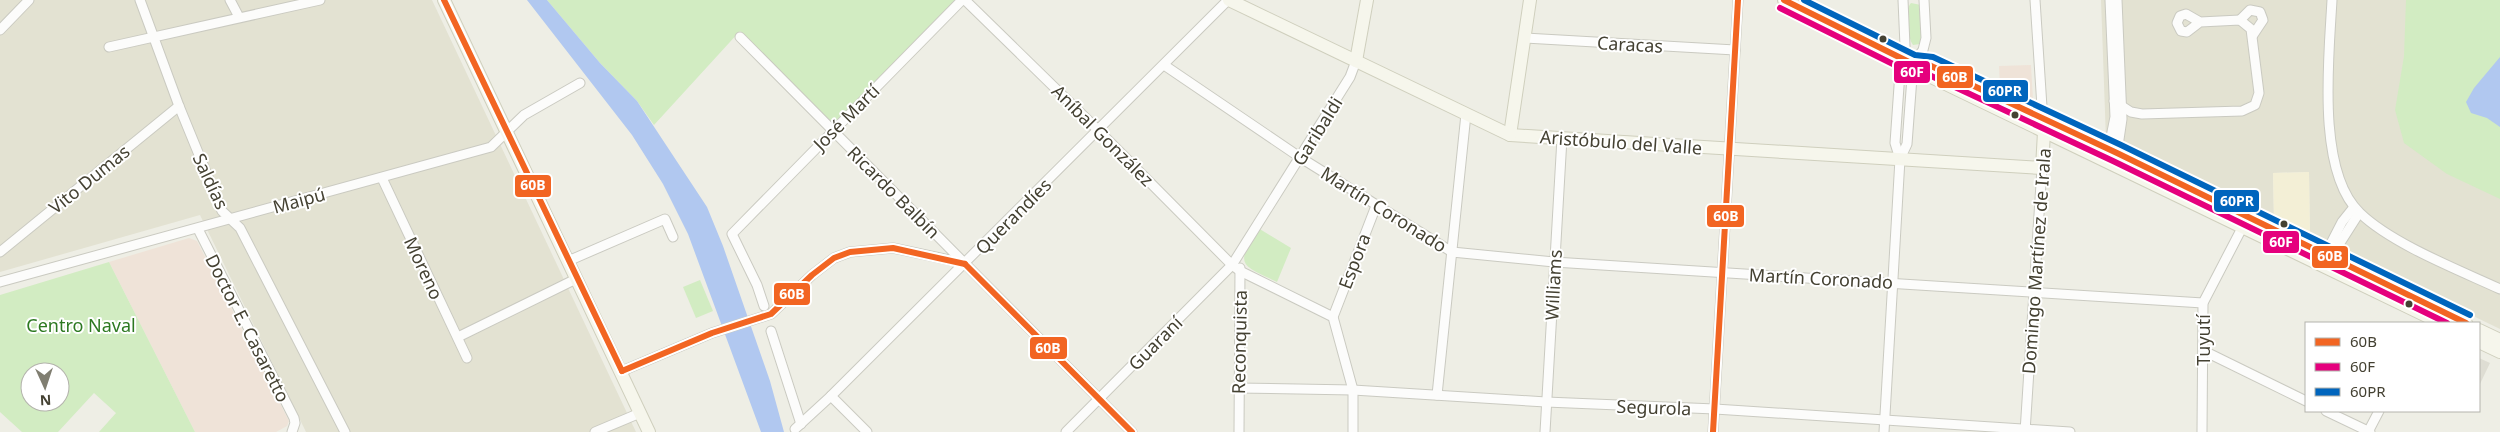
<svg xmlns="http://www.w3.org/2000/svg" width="2500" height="432" font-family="'Noto Sans',sans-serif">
<rect width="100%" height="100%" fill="#eeeee5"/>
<!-- residential -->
<g fill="#e3e2d2">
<path d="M0,0H432L636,432H306L200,215L0,272Z"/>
<path d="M2101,0H2500V329L2329,246L2310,240L2309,172L2273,173L2274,221L2106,140Z"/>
</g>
<!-- commercial -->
<path fill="#f3efd6" d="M2309,172L2310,240L2274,221L2273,173Z"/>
<!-- industrial -->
<path fill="#deddd3" d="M2479,358L2490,363L2479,386Z"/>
<!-- medical -->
<g fill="#efe3d8">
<path d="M2031,65L2033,100L2030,102L2000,87L1999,66Z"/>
<path d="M189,238L197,241L289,421L287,426L276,432H195L109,262Z"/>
</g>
<!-- green -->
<g fill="#d2ecc2" fill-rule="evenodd">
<path d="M547,0H955L836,121H829L740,31L654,125L637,101L600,63Z"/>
<path d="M2406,0H2500V199L2447,174L2404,143L2395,110L2404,56Z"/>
<path d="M1911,3L1921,5L1924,38L1920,44L1913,45C1907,37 1904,10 1911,3Z"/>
<path d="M1258,228L1291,248L1277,282C1240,264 1235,266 1258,228Z"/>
<path d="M109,262L195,432H99L116,413L94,393L58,432H22L0,412V295ZM30,372H60V402H30Z"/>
<path d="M700,280L713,311L696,318L683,287Z"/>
</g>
<!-- water -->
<g fill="#b1c8f0">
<path d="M527,0H547L600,63L637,101L707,207L723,246L770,381L784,432H761L688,234L663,184L632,135Z"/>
<path d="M2500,57V127L2487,118L2471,113L2466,102L2474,88Z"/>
</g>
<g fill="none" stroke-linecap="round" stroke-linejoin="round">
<!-- street casing -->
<g stroke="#cacac1" stroke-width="11">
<g id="street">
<path d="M140,0L179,106L222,211L240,228L345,432"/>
<path d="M230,0L239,17"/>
<path d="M965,0L1098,130L1232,265L1240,271L1333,317L1353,390V432"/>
<path d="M2035,0L2043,122"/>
<path d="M2117,0L2122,119L2118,146"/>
<path d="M2332,0C2329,56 2316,172 2360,213C2392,244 2459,270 2500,289"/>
<path d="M2240,20L2250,10L2260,12L2263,20L2253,35"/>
<path d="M0,30L29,0"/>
<path d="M740,37L1132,432"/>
<path d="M1525,38L1735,50"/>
<path d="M109,47L320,0"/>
<path d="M1164,65L1301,158L1452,252L1554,262L2203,303"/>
<path d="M2114,101L2131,112L2142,114L2242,111L2255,105L2259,93L2251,29L2240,20L2200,22L2187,32L2181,31L2177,23L2180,16L2186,14L2200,22"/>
<path d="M2110,142L2115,117L2110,0"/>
<path d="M1900,159L1907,144L1913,64L1923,50L1926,38L1924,0"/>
<path d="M382,178L467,358"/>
<path d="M198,229L294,418L295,423L292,432"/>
<path d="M0,252L179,106"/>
<path d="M2325,255L2342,222L2354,207"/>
<path d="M2331,257L2359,213"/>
<path d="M568,261L665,219L673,237"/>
<path d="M0,282L491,147L524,115L580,83"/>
<path d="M764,306L757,285L732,234L962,0"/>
<path d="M1333,317L1376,206"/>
<path d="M771,331L801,424"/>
<path d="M458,337L576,279"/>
<path d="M2204,351L2306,401"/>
<path d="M622,371L712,333L771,314L812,275L834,258L850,252L893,248L964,263"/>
<path d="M1238,388L1353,390L1546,402L1715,409L2070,432"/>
<path d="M1437,395L1466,114"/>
<path d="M831,396L867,432"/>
<path d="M2326,411L2370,432"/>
<path d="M795,429L831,396L1228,0"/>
<path d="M595,432L640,413"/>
<path d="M1066,432L1232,265L1350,77L1356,61"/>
<path d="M1239,432L1240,268"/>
<path d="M1545,432L1562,138"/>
<path d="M1713,432L1738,0"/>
<path d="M1884,432L1900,159L1895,143L1901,58L1905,46L1903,0"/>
<path d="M2025,432L2042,168"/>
<path d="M2202,432L2203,303L2242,228"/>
<path d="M2368,432L2379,411"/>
</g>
</g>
<!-- secondary casing -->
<g stroke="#cfcfbd" stroke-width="14">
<g id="secondary">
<path d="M444,0L649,432"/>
<path d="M1229,0L1510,135L2042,168L2044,132"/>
<path d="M1784,0L1913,64L1925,74L2441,323"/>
<path d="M1356,61L1367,0"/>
<path d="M1913,64L1929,65L2117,153L2466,323"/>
<path d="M1510,135L1530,0"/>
<path d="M2479,330L2500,340"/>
<path d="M2479,342L2500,352"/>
</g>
</g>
<!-- street -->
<use href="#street" stroke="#fcfcfb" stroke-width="9"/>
<!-- secondary -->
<use href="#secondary" stroke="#f6f6ec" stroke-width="12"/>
<!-- bus-1 casing -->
<g stroke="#fff" stroke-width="10">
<g id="bus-1">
<path d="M444,0L622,371"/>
<path d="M1784,0L1913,64L1929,65L2117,153L2466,323"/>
<path d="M965,264L1132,432"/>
<path d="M622,371L712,333L771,314L812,275L834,258L850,252L893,248L965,264"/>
<path d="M1713,432L1738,0"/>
</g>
</g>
<!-- bus-2 casing -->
<g stroke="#fff" stroke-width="10">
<path id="bus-2" d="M1780,8L1909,72L1927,74L2113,161L2447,323"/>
</g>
<!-- bus-3 casing -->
<g stroke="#fff" stroke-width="10">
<path id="bus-3" d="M1804,0L1915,55L1933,57L2121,145L2470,315"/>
</g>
<!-- bus-1 -->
<use href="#bus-1" stroke="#f26522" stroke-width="6"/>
<!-- bus-2 -->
<use href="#bus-2" stroke="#e5007d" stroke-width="6"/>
<!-- bus-3 -->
<use href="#bus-3" stroke="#0065bd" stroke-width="6"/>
</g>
<!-- markers -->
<g fill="#444132" stroke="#fff" stroke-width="2">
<circle cx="1883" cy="39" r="4.5"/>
<circle cx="2015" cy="115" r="4.5"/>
<circle cx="2284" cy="224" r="4.5"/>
<circle cx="2409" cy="304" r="4.5"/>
</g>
<g text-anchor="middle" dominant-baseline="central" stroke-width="4" stroke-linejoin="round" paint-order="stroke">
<!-- street labels -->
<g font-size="18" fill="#444132" stroke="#fff">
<text transform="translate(1630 44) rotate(3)">Caracas</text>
<text transform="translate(846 117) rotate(-45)">José Martí</text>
<text transform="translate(1317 131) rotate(-58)">Garibaldi</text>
<text transform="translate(1103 135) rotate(45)">Aníbal González</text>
<text transform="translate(1621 142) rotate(4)">Aristóbulo del Valle</text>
<text transform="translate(89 179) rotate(-39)">Vito Dumas</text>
<text transform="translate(211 181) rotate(65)">Saldías</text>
<text transform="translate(894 192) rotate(45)">Ricardo Balbín</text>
<text transform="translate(299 200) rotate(-15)">Maipú</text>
<text transform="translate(1384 209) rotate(32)">Martín Coronado</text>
<text transform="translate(1013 216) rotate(-45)">Querandíes</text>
<text transform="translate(1354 261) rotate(-69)">Espora</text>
<text transform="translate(2036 261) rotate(-86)">Domingo Martínez de Irala</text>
<text transform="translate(424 268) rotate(65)">Moreno</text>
<text transform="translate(1821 278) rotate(3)">Martín Coronado</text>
<text transform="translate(1553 285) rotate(-87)">Williams</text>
<text transform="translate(248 328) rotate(63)">Doctor E. Casaretto</text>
<text transform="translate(2203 340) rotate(-90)">Tuyutí</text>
<text transform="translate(1239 342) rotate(-89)">Reconquista</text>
<text transform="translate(1155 343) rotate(-45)">Guaraní</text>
<text transform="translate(1654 407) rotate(2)">Segurola</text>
</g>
<!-- park labels -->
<g font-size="18" fill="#2d7921" stroke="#fff">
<text x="81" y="325">Centro Naval</text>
</g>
</g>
<g stroke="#fff" stroke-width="2">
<rect x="1893" y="60" width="38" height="24" rx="5" fill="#e5007d"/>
<rect x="1936" y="65" width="38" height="24" rx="5" fill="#f26522"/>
<rect x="1982" y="79" width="47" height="24" rx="5" fill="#0065bd"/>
<rect x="514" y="174" width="38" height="24" rx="5" fill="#f26522"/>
<rect x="2213" y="189" width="47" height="24" rx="5" fill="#0065bd"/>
<rect x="1706" y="204" width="39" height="24" rx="5" fill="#f26522"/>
<rect x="2262" y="230" width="38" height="24" rx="5" fill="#e5007d"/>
<rect x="2311" y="245" width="38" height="24" rx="5" fill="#f26522"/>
<rect x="773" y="282" width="38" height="24" rx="5" fill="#f26522"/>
<rect x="1029" y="336" width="39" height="24" rx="5" fill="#f26522"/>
</g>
<g font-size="14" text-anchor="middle" font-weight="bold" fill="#fff">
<text x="1912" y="77">60F</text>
<text x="1955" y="82">60B</text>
<text x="2005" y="96">60PR</text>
<text x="533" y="190">60B</text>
<text x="2237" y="206">60PR</text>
<text x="1726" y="221">60B</text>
<text x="2281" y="247">60F</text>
<text x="2330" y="261">60B</text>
<text x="792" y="299">60B</text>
<text x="1048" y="353">60B</text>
</g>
<!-- legend -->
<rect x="2305" y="322" width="175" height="90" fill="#ffffff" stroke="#b4b3ad"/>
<rect x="2315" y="338" width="25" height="8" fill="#f26522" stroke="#b4b3ad"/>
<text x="2350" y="347" font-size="15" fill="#444132">60B</text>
<rect x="2315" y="363" width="25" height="8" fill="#e5007d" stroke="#b4b3ad"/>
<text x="2350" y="372" font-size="15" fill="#444132">60F</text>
<rect x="2315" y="388" width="25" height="8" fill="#0065bd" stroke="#b4b3ad"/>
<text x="2350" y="397" font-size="15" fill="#444132">60PR</text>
<!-- north arrow -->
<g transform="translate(45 387) rotate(177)"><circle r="24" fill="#ffffff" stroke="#b4b3ad"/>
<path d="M0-4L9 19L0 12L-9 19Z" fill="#807e71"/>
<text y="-8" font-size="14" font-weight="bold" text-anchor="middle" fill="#444132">N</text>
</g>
</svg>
